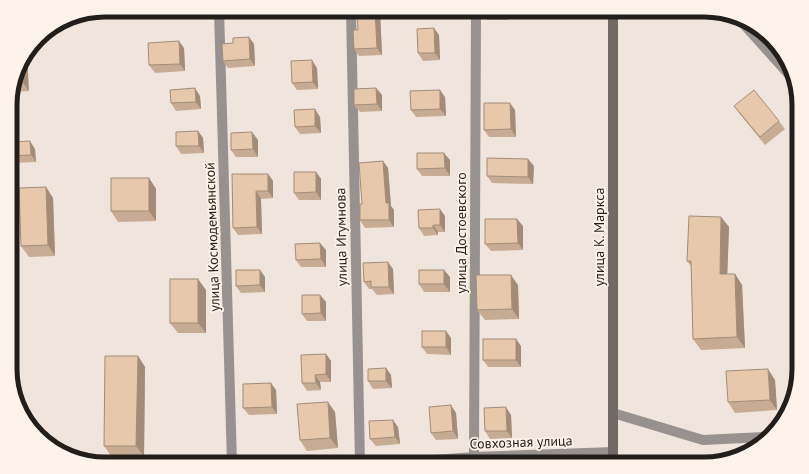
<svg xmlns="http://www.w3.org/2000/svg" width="809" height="474" font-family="'PT Sans',sans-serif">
<rect width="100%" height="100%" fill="#efe5dc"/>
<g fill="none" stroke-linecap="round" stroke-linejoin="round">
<!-- minor -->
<g stroke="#979190" stroke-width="10">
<path d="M219,10L232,464"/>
<path d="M351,10L360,464"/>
<path d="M613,413L703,440L765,437"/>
<path d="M474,457L476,10"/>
<path d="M381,464L474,457L613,452"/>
</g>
<!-- tertiary -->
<path stroke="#979190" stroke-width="10" d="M739,19L792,78"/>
<!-- secondary -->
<path stroke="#716966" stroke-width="10" d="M613,10V464"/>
</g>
<!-- wall -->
<g fill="#c7ac93">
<path d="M169,10H195V13L173,15Z"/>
<path d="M224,10H253V12L227,14Z"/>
<path d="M357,10H380L382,55L359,56L354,49L358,30Z"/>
<path d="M507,10L508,20H487L482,13Z"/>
<path d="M439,35L440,60L423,61L418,53Z"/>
<path d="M254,44L255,66L228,68L223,61Z"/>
<path d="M184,48L185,71L155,73L149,65Z"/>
<path d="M20,63L29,91L11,92Z"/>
<path d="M317,68L318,89L297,90L292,83Z"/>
<path d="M376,88L382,95V111L360,112L354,105Z"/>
<path d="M200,96L201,109L176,111L171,103Z"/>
<path d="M445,97L446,116L416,117L411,110Z"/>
<path d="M734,106L779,121L785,129L765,145L739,113Z"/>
<path d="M515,110L516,137H489L484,130Z"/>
<path d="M320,117L321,133L300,134L295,127Z"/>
<path d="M198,131L203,138L204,153L181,154L176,146Z"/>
<path d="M258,140V157H236L231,150Z"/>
<path d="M11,142L35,149L36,162L13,163L11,161Z"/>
<path d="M450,160V176H422L417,169Z"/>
<path d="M383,161L388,168L391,206L394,210V227L365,228L360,220L362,204Z"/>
<path d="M534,166L533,184L492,183L487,176Z"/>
<path d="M316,172L321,179V200H299L294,193Z"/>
<path d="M232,174H268L273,181V198L261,199L262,234L238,235L233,228Z"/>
<path d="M149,178L156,189V221L118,222L111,211Z"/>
<path d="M46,187L53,198L55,256L29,257L21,246Z"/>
<path d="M445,216V232H438V235L424,236L419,228Z"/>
<path d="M721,217L729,227L727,274H735L742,285L745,348L701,350L693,339L691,266L687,261Z"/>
<path d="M523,226V250L491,251L485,244Z"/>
<path d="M326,250V267H301L296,260Z"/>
<path d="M393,269L394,294L377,295L372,289H369L364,282Z"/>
<path d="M265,277V292L241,293L236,286Z"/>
<path d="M450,277V292H424L419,284Z"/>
<path d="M518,285L519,319L485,320L477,310Z"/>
<path d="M206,290V333H178L170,323Z"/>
<path d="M320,295L326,302V321H307L302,314Z"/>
<path d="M451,338V355L427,354L422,347Z"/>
<path d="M521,346V367H488L483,360Z"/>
<path d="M326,354L331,361V382H320L321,390L307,391L302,383Z"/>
<path d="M138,356L145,367L144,457L111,456L104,446Z"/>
<path d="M386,368L391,375L392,388L373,389L368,381Z"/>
<path d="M775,380L777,410L735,413L728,402Z"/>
<path d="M276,390L277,414L249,415L243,408Z"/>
<path d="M335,412L338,448L307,451L300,440Z"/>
<path d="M456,413L458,439L436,440L431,433Z"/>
<path d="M511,415L512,438L490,439L485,431Z"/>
<path d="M398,427L400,444L376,446L370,439Z"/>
</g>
<!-- shaded-wall -->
<g fill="#a28c78">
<path d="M375,10H380L382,55L377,48Z"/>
<path d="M502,10H507L508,20L503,12Z"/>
<path d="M434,28L439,35L440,60L435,53Z"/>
<path d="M249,37L254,44L255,66L250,59Z"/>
<path d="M179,41L184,48L185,71L180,64Z"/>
<path d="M27,53L29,91L23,83L22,59Z"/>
<path d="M312,60L317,68L318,89L313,82Z"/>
<path d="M195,88L200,96L201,109L196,102Z"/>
<path d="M376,88L382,95V111L377,104Z"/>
<path d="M440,90L445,97L446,116L440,109Z"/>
<path d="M510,103L515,110L516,137L511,129Z"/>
<path d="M315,109L320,117L321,133L315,126Z"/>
<path d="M198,131L203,138L204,153L199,146Z"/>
<path d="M252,132L258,140V157L253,149Z"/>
<path d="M30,141L35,149L36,162L31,155Z"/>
<path d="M444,153L450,160V176L445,168Z"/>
<path d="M528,159L534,166L533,184L528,177Z"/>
<path d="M383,161L388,168L391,206L394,210V227L389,220L386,203Z"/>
<path d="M316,172L321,179V200L316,192Z"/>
<path d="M268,174L273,181V198L268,191Z"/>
<path d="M149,178L156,189V221L149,211Z"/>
<path d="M46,187L53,198L55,256L48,245Z"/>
<path d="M256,191L261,199L262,234L257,227Z"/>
<path d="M440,209L445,216V232L440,225Z"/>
<path d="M721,217L729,227L727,285L720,274Z"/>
<path d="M517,219L523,226V250L518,243Z"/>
<path d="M433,225L438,232V235L433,228Z"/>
<path d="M320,243L326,250V267L321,259Z"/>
<path d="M388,262L393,269L394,294L389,287Z"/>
<path d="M260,270L265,277V292L260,285Z"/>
<path d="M444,270L450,277V292L444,284Z"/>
<path d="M735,274L742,285L745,348L737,337Z"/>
<path d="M511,275L518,285L519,319L512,309Z"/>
<path d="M198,279L206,290V333L198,323Z"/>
<path d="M320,295L326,302V321L321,313Z"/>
<path d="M446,331L451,338V355L446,347Z"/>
<path d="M516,339L521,346V367L516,360Z"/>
<path d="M326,354L331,361V382L326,374Z"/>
<path d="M138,356L145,367L144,457L136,446Z"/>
<path d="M386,368L391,375L392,388L386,381Z"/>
<path d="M768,369L775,380L777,410L770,400Z"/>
<path d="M315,375L320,382L321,390L316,383Z"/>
<path d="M271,383L276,390L277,414L272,407Z"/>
<path d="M328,402L335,412L338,448L330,438Z"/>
<path d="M451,405L456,413L458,439L453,431Z"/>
<path d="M506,407L511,415L512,438L507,431Z"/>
<path d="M393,420L398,427L400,444L395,437Z"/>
</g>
<!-- building -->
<g fill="#e7c8ab" stroke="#a28c78">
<path d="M357,10H375L377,48L354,49L353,30H358Z"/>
<path d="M482,10H502L503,12L482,13Z"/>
<path d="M434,28L435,53H418L417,29Z"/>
<path d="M249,37L250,59L223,61L222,44L233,43V38Z"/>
<path d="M179,41L180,64L149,65L148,43Z"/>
<path d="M22,59L23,83L14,84L20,63Z"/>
<path d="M312,60L313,82L292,83L291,61Z"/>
<path d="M195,88L196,102L171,103L170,90Z"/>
<path d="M376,88L377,104L354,105V89Z"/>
<path d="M440,90V109L411,110L410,91Z"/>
<path d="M754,90L779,121L760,137L734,106Z"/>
<path d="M484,103H510L511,129L484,130Z"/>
<path d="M315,109V126L295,127L294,110Z"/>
<path d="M198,131L199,146H176V132Z"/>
<path d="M252,132L253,149L231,150V133Z"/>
<path d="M30,141L31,155L11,156V142Z"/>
<path d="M417,153H444L445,168L417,169Z"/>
<path d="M487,158L528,159V177L487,176Z"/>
<path d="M383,161L386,203H389V220H360V204H362L359,163Z"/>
<path d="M294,172H316V192L294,193Z"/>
<path d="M232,174H268V191H256L257,227L233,228Z"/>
<rect x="111" y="178" width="38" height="33"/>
<path d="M46,187L48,245L21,246L19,188Z"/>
<path d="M440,209V225H433V228H419L418,210Z"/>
<path d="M689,216L721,217L720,274H735L737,337L693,339L691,261H687Z"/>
<path d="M485,219H517L518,243L485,244Z"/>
<path d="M320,243L321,259L296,260L295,244Z"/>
<path d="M388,262L389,287H371V281L364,282L363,263Z"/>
<path d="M236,270H260V285L236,286Z"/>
<rect x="419" y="270" width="25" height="14"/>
<path d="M476,275H511L512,309L477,310Z"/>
<rect x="170" y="279" width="28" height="44"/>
<path d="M302,295H320L321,313L302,314Z"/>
<rect x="422" y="331" width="24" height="16"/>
<rect x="483" y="339" width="33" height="21"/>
<path d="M326,354V374L315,375L316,383H302L301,355Z"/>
<path d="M105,356H138L136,446H104Z"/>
<path d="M386,368V381H368V369Z"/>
<path d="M768,369L770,400L728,402L726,371Z"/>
<path d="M271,383L272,407L243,408V384Z"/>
<path d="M328,402L330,438L300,440L297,404Z"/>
<path d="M451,405L453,431L431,433L429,407Z"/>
<path d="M506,407L507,431H485L484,408Z"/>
<path d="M393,420L395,437L370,439L369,421Z"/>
</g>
<g text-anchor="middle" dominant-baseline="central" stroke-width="3.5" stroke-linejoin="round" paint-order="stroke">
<!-- street labels -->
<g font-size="14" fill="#221e1b" stroke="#fdf3ea">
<text transform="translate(461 233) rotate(-90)">улица Достоевского</text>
<text transform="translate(212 237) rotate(-92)">улица Космодемьянской</text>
<text transform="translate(341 237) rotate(-91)">улица Игумнова</text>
<text transform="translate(599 237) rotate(-90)">улица К. Маркса</text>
<text transform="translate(521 442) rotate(-2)">Совхозная улица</text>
</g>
</g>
<!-- crop -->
<path d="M0 0H809V474H0ZM105 17H704A88 88 0 0 1 792 105V369A88 88 0 0 1 704 457H105A88 88 0 0 1 17 369V105A88 88 0 0 1 105 17Z" fill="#fdf3ea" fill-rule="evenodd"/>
<path fill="none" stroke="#221e1b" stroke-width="5" d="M105 17H704A88 88 0 0 1 792 105V369A88 88 0 0 1 704 457H105A88 88 0 0 1 17 369V105A88 88 0 0 1 105 17Z"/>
</svg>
